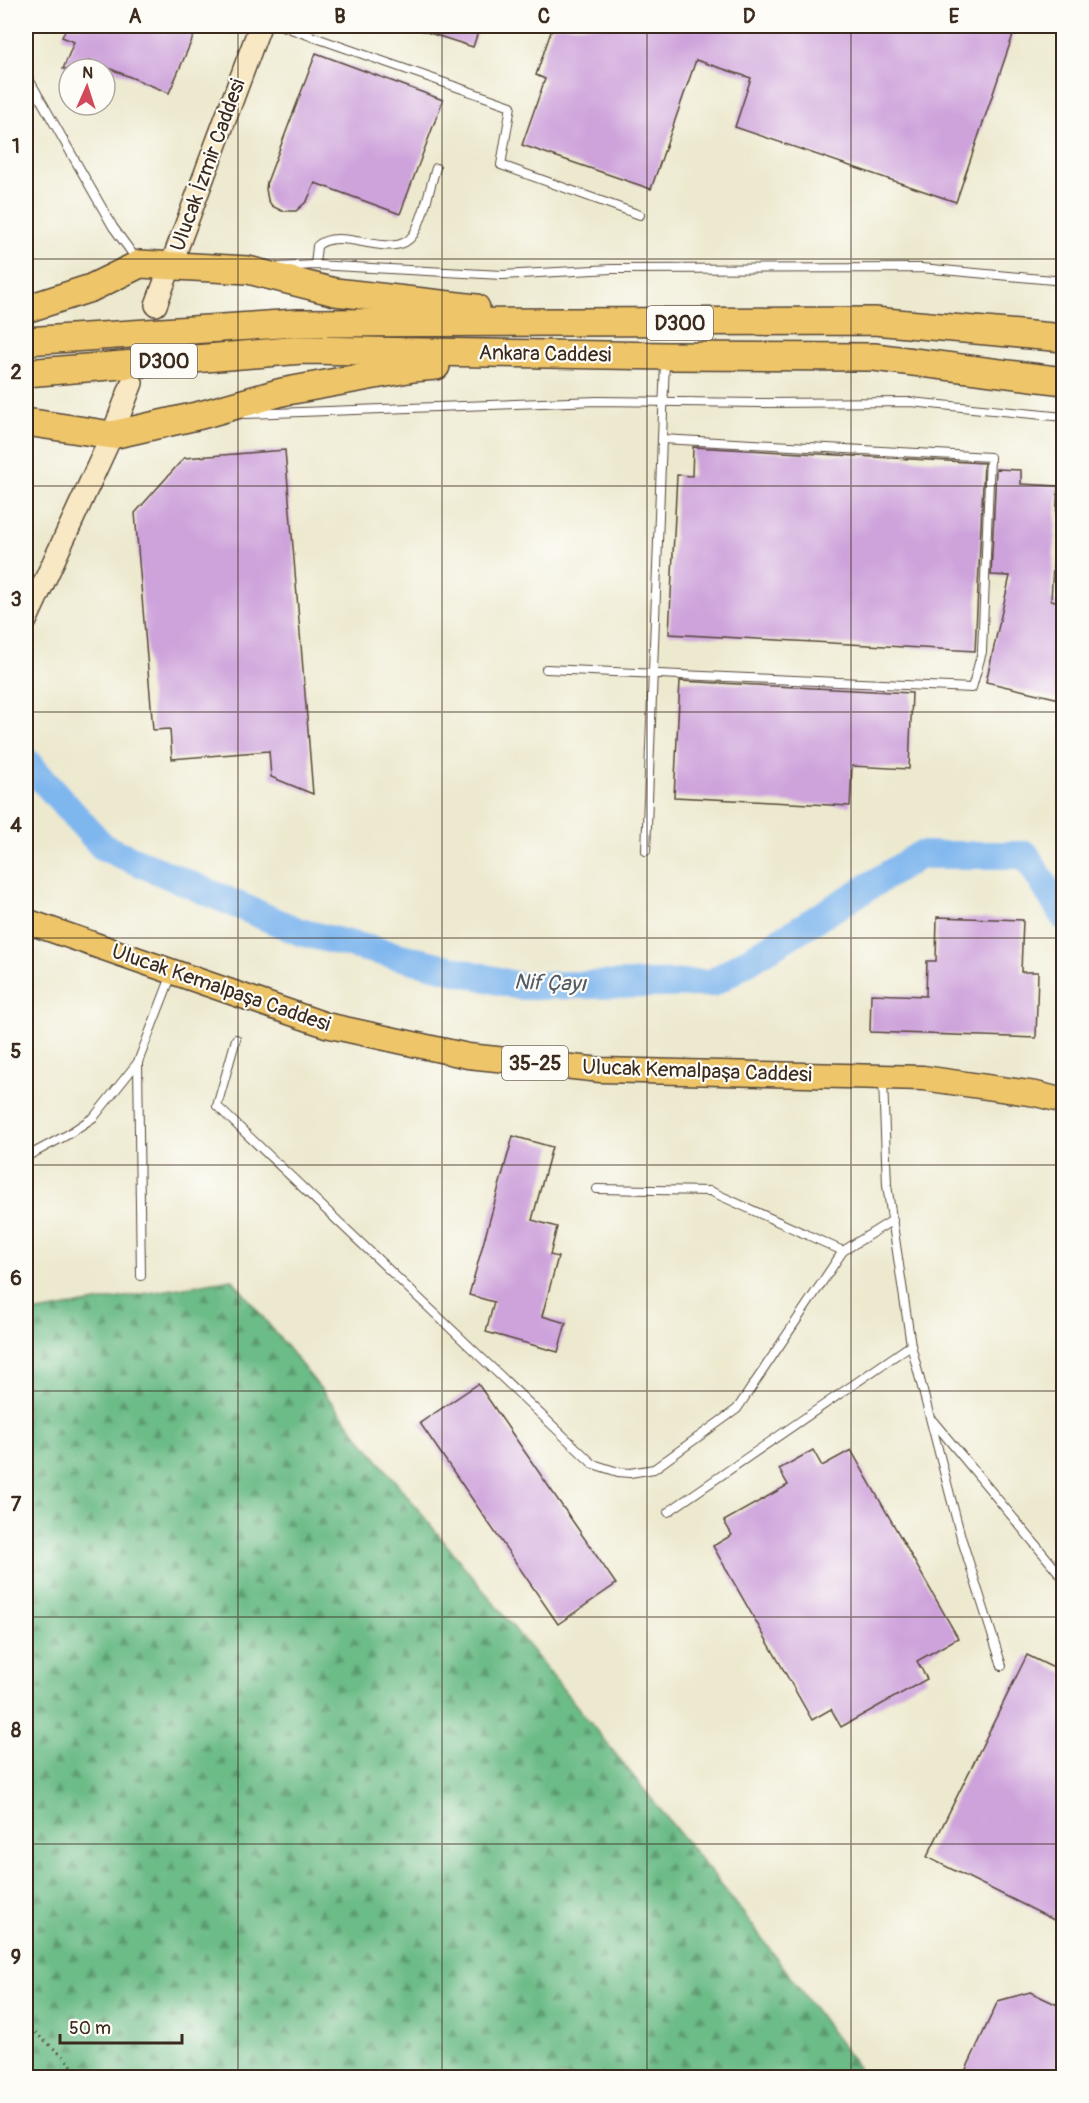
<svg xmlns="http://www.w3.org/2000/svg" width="1089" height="2103" font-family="Pangolin,sans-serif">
<defs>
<pattern id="forest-firs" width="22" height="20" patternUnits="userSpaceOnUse" patternTransform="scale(1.5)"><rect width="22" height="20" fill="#6cbc87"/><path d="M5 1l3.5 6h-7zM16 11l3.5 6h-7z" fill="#5a996e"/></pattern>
</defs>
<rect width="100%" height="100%" fill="#fdfcf7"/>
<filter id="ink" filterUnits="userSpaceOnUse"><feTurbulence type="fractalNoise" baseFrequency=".0167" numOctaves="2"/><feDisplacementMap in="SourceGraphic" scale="12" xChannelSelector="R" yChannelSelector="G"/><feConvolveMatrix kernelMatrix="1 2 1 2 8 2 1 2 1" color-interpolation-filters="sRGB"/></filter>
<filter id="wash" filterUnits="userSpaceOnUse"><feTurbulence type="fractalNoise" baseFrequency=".008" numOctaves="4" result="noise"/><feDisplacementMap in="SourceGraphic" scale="24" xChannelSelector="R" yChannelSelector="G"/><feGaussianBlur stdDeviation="1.35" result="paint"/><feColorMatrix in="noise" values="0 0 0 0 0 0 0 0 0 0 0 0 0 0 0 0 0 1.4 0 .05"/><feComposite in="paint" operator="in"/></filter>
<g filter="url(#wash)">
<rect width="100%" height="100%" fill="#ede9cf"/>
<!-- forest -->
<path fill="url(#forest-firs)" stroke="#547352" stroke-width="1.5" d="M232,1279L734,1901L865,2077H26V1314Z"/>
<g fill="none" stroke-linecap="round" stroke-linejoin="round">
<!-- river -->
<path stroke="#7eb6ee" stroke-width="28" d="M26,761L103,847L300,932L519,986L712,983L920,855H1026L1064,917"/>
</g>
<g id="blocks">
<!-- building -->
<g fill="#cea3db">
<path d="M67,26H198L169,93L89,60L85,69H63L74,42L62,37Z"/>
<path d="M415,26H480L473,47L414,28Z"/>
<path d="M553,26H1016L956,202L735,127L751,78L696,60L651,189L522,145L545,79L536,75Z"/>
<path d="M316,53L443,100L400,214L315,183L307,201L296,211H282L272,206L268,200L266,189L267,182Z"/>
<path d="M693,447L984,463L975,651L669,634L677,475L692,476Z"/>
<path d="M285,450L307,718L313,794L271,777L269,751L172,759L170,729L153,730L135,513L184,458Z"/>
<path d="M996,469L1021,470V484L1058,486L1051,600L1064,603V700L986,682L1010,576L991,575Z"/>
<path d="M680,681L912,693L909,769L852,766L850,806L674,797Z"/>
<path d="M937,917L1023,920L1021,972H1038L1036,1038L870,1032L871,994L926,996L927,961H936Z"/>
<path d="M513,1136L552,1147L532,1220L557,1227L550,1255L558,1257L542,1316L566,1323L558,1352L486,1332L494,1302L469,1295Z"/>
<path d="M478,1384L616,1584L558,1624L420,1423Z"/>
<path d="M813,1450L822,1466L851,1450L958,1638L917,1661L927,1679L841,1727L831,1709L812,1720L713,1546L732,1535L724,1521L788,1485L779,1469Z"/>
<path d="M1027,1655L1064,1673V1925L927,1857Z"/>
<path d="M1030,1992L1064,2008V2078H962L998,2001Z"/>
</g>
</g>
</g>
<g filter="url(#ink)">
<use href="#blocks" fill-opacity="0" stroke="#564739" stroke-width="1.5"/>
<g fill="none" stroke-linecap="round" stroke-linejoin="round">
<!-- lane casing -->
<g stroke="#564739" stroke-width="10">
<g id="lane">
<path d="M282,26L511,106L501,165L640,215"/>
<path d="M26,74L113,227L137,260"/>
<path d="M315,265L317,246C340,224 394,263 413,235C423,221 430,186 436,168"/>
<path d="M280,267L315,265L502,275L612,269L921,268L1064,281"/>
<path d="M245,414L597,401L761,403L911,402L1064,417"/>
<path d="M546,669L972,688L982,652L990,457L662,439"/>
<path d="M646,851L665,361"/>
<path d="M236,1039L217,1106L593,1464L618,1472L630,1473L654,1469L737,1409L843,1251L893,1220"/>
<path d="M883,1080L887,1185L911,1345L961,1537L1002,1666"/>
<path d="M26,1157L67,1135L94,1117L138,1062"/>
<path d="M597,1189L710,1191L843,1251"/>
<path d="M141,1276L138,1062L172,974"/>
<path d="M933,1421L1064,1579"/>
<path d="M668,1512L911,1345"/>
</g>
</g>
<!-- secondary casing -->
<g stroke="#564739" stroke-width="24">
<g id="secondary">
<path d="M156,305L260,26"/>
<path d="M26,621L112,435L132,383"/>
</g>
</g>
<!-- primary casing -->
<g stroke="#564739" stroke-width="27">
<path id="primary" d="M26,921L326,1025L468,1056L601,1070L923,1078L1036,1094L1064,1101"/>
</g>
<!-- highway casing -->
<g stroke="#564739" stroke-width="30">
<g id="highway">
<path d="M26,309L91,288L140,264L248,270L335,292L476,308"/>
<path d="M26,341L296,323L874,321L1064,338"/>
<path d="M26,373L302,350L666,356L874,357L1064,381"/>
<path d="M26,422L112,435L201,415L282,392L413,368L436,366"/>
</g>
</g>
<!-- path -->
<path stroke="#564739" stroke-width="3" stroke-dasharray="1.5 4.5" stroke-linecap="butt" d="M26,2025L65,2058L82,2078"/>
<!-- lane -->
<use href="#lane" stroke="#fff" stroke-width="8"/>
<!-- secondary -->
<use href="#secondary" stroke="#f8e8c3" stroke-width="21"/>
<!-- primary -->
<use href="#primary" stroke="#eec569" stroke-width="24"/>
<!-- highway -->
<use href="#highway" stroke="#eec569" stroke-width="27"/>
</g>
</g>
<!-- grid -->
<path fill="none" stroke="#3b2a1e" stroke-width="1.5" stroke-opacity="0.55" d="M238,26V2078M442,26V2078M647,26V2078M851,26V2078M26,259H1064M26,486H1064M26,712H1064M26,938H1064M26,1165H1064M26,1391H1064M26,1617H1064M26,1844H1064"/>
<g text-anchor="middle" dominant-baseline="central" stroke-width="4.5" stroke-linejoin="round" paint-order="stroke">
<!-- shield labels -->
<g fill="#fdfcf7" stroke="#75695f" stroke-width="1.5">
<rect x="647" y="306" width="66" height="34" rx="4.5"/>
<rect x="131" y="344" width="66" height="34" rx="4.5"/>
<rect x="502" y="1046" width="66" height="34" rx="4.5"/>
</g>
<g font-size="20" font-weight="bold" fill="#3b2a1e">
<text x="680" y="323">D300</text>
<text x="164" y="361">D300</text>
<text x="535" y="1063">35-25</text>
</g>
<!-- street labels -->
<g font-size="21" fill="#3b2a1e" stroke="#fdfcf7">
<text transform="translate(208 165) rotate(-70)">Ulucak İzmir Caddesi</text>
<text transform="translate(545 354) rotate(1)">Ankara Caddesi</text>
<text transform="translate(221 988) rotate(19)">Ulucak Kemalpaşa Caddesi</text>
<text transform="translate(697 1071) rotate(2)">Ulucak Kemalpaşa Caddesi</text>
</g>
<!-- water labels -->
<g font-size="22" font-style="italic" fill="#525b67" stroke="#fdfcf7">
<text transform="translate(550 983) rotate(2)">Nif Çayı</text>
</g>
</g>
<!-- margin -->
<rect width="1089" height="2103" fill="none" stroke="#fdfcf7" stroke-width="66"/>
<!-- north arrow -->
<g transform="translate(87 87) rotate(3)"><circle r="28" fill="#fdfcf7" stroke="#afa8a0" stroke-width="1.5"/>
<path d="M0-4.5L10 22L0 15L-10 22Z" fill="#d1495b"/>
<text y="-9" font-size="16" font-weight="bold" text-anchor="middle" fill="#3b2a1e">N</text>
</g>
<!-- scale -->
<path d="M60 2034v9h122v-9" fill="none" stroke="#3b2a1e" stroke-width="3"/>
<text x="69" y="2034" font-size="18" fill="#3b2a1e" stroke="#fdfcf7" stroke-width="4.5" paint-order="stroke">50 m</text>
<rect x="33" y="33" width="1023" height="2037" fill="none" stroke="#3b2a1e" stroke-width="2"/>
<g font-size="20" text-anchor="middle" font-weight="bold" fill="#3b2a1e">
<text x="135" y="23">A</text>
<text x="340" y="23">B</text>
<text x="544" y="23">C</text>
<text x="749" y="23">D</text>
<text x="954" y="23">E</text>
<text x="16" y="153">1</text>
<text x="16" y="379">2</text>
<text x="16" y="606">3</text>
<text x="16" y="832">4</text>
<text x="16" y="1058">5</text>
<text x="16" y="1285">6</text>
<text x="16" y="1511">7</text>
<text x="16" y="1737">8</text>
<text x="16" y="1964">9</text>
</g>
</svg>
